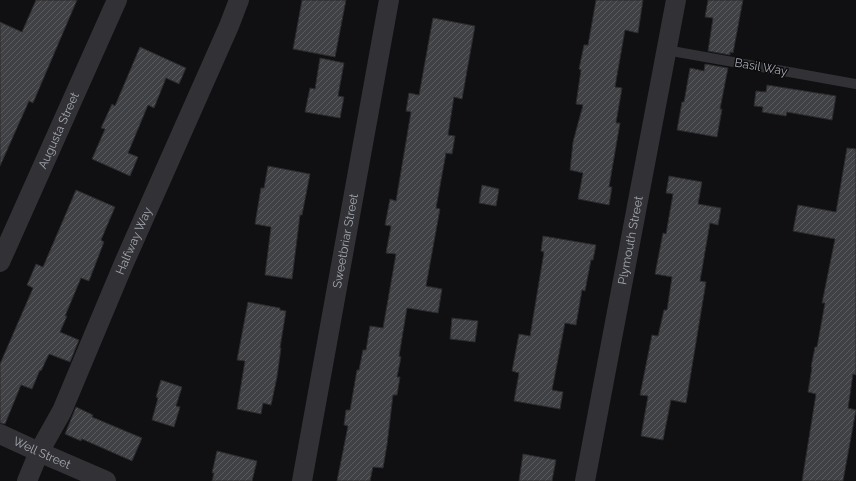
<svg xmlns="http://www.w3.org/2000/svg" width="856" height="481" font-family="Raleway,sans-serif">
<defs>
<pattern id="building-hatch" width="6" height="6" patternUnits="userSpaceOnUse"><rect width="6" height="6" fill="#404144"/><path d="M-1 1l2-2M0 6l6-6M5 7l2-2" fill="none" stroke="#585a5c"/></pattern>
</defs>
<rect width="100%" height="100%" fill="#101012"/>
<!-- building -->
<g fill="url(#building-hatch)" stroke="#2b2b2d">
<path d="M36,0H77L33,103L29,101L0,166V22L22,32Z"/>
<path d="M302,0H346L335,57L293,49Z"/>
<path d="M596,0H643L638,33L625,30L615,87L622,88L616,123H620L609,187H612L609,205L578,199L583,173L570,170L573,142L583,105L576,104L581,70L579,69L584,45H588Z"/>
<path d="M708,0H743L733,53L730,52V55L708,51L713,18L705,17Z"/>
<path d="M433,18L475,26L462,99L454,97L448,135L455,136L452,154L446,153L436,208L440,209L426,286L442,289L438,313L407,308L399,356L401,357L397,377H400L397,395H393L387,445L383,468L373,467L370,481H337L348,426L344,425L346,410H350L357,370H359L363,350H366L370,326L383,328L396,254L386,253L391,226L385,225L390,199L396,201L411,112L406,111L409,93L419,95Z"/>
<path d="M140,47L186,68L179,84L166,78L154,108L148,105L128,153L138,157L130,176L92,159L105,129L101,128L112,104L115,106Z"/>
<path d="M320,58L344,63L338,96L344,97L340,118L305,112L310,88L315,89Z"/>
<path d="M705,64L728,68L720,109H722L717,137L677,130L682,102H684L690,68L704,71Z"/>
<path d="M767,85L836,96L832,120L787,112L786,116L762,112L763,107L754,106L756,91L766,92Z"/>
<path d="M847,148L856,149V375L853,374L848,408L856,410L843,481H802L816,394L808,392L812,367H811L815,347H817L825,303H822L835,239L793,231L798,205L836,212Z"/>
<path d="M268,166L310,174L302,215H300L292,279L265,275L271,227L255,224L261,188H264Z"/>
<path d="M669,176L702,182L698,204L721,208L718,225L710,223L700,281L706,282L686,403L671,400L663,440L641,436L648,396L640,395L652,335L658,336L664,310H667L672,277L655,274L663,233L666,234L673,194L666,193Z"/>
<path d="M482,185L499,189L496,206L479,203Z"/>
<path d="M76,190L115,207L101,240L104,242L89,281L81,278L65,316H67L60,332L79,340L70,362L49,354L41,371L40,370L32,389L21,385L5,424L0,423V364L33,288L27,285L36,264L43,267Z"/>
<path d="M543,236L596,245L593,260H591L585,291L582,290L576,325L565,323L552,390L563,392L560,409L514,401L519,373L512,371L519,334L530,336L544,252L541,251Z"/>
<path d="M248,302L280,308V310L286,311L280,348H281L277,377L271,405L263,403L261,414L237,409L245,361L237,360Z"/>
<path d="M452,318L478,321L475,342L450,339Z"/>
<path d="M161,380L182,387L176,406L180,407L174,427L152,420L158,398L156,397Z"/>
<path d="M76,407L93,415L92,417L142,438L132,461L82,439L81,441L65,434Z"/>
<path d="M217,451L257,461L252,481H212L214,473H212Z"/>
<path d="M523,454L556,460L552,481H519Z"/>
</g>
<g fill="none" stroke-linecap="round" stroke-linejoin="round">
<!-- lane -->
<path stroke="#323236" stroke-width="10" d="M666,50L856,84"/>
<!-- street -->
<g stroke="#323236" stroke-width="20">
<path id="s1" d="M0,262L117,0"/>
<path id="s2" d="M0,434L39,452L106,481"/>
<path id="s3" d="M27,481L39,452L62,411L124,263L229,26L239,0"/>
<path id="s4" d="M302,481L389,0"/>
<path id="s5" d="M585,481L676,0"/>
</g>
</g>
<g text-anchor="middle" dominant-baseline="central" stroke-width="3" stroke-linejoin="round" paint-order="stroke">
<!-- street labels -->
<g font-size="12" fill="#a3a7b0" stroke="#0c0b0c">
<text transform="translate(761 67) rotate(10)">Basil Way</text>
<text stroke="none"><textPath href="#s1" startOffset="144">Augusta Street</textPath></text>
<text stroke="none"><textPath href="#s4" startOffset="244">Sweetbriar Street</textPath></text>
<text stroke="none"><textPath href="#s5" startOffset="245">Plymouth Street</textPath></text>
<text stroke="none"><textPath href="#s3" startOffset="263">Halfway Way</textPath></text>
<text stroke="none"><textPath href="#s2" startOffset="46">Well Street</textPath></text>
</g>
</g>
</svg>
